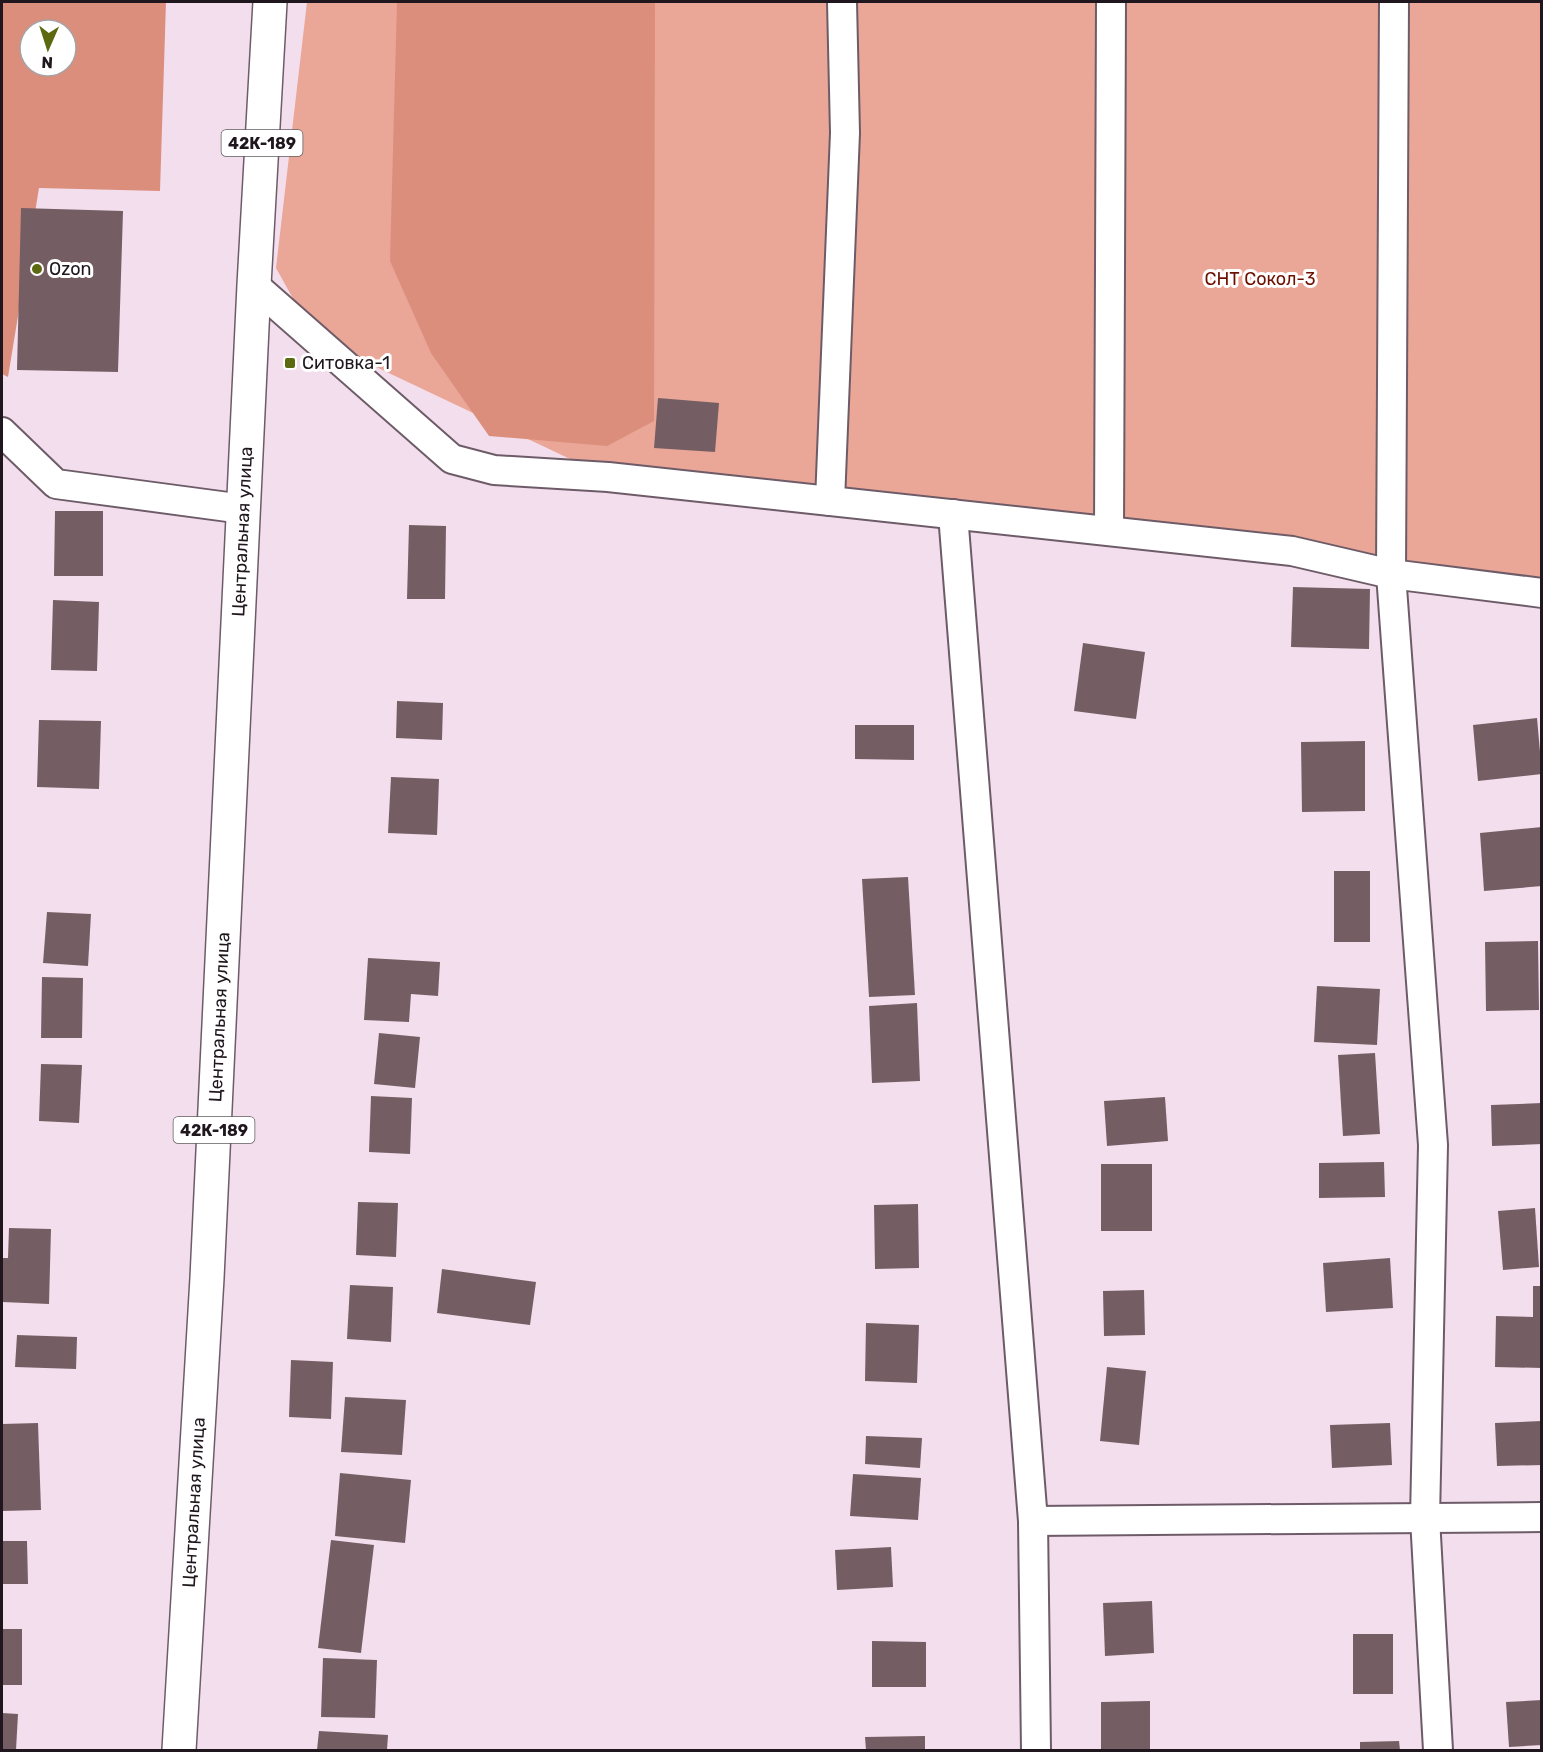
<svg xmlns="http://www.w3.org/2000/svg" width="1543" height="1752" font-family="Rubik,sans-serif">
<rect width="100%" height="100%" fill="#f3deed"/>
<!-- green -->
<path fill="#eaa696" d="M307,2H1541V605L1154,541L608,477L315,338L276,268Z"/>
<!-- forest -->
<g fill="#dc8e7d" fill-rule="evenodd">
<path d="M2,2H166L160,191L39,188L8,377L2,374ZM30,30H66V66H30Z"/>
<path d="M397,2H655L654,421L607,446L489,436L431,353L390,261Z"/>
</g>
<!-- building -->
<g fill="#755e63">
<path d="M21,208L123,211L118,372L17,370Z"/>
<path d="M658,398L719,403L715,452L654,448Z"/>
<path d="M55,511H103V576H54Z"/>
<path d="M409,525L446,526L445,599H407Z"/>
<path d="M1293,587L1370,589L1369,649L1291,647Z"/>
<path d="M53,600L99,602L97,671L51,670Z"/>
<path d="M1083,643L1145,652L1136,719L1074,711Z"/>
<path d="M397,701L443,703L442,740L396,738Z"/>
<path d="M1537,718L1542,774L1478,781L1473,725Z"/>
<path d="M39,720L101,721L99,789L37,787Z"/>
<path d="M855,725H914V760L855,759Z"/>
<path d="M1365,741V811L1302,812L1301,742Z"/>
<path d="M391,777L439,779L437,835L388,833Z"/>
<path d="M1542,827V886L1484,891L1480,833Z"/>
<rect x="1334" y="871" width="36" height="71"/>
<path d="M908,877L915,995L869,997L862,879Z"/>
<path d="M47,912L91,914L88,966L43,963Z"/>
<path d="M1538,941L1539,1010L1486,1011L1485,942Z"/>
<path d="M368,958L440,962L438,996L411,994L409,1022L364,1020Z"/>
<path d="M42,977L83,978L82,1038H41Z"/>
<path d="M1317,986L1380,989L1377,1045L1314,1042Z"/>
<path d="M917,1003L920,1081L872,1083L869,1006Z"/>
<path d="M379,1033L420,1037L415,1088L374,1084Z"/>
<path d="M1375,1053L1380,1134L1343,1136L1338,1055Z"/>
<path d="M41,1064L82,1065L79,1123L39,1121Z"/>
<path d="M371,1096L412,1098L410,1154L369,1152Z"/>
<path d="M1165,1097L1168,1141L1107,1146L1104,1101Z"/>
<path d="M1542,1103V1144L1492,1146L1491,1105Z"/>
<path d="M1384,1162L1385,1197L1319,1198V1163Z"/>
<rect x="1101" y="1164" width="51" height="67"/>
<path d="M358,1202L398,1203L396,1257L356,1255Z"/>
<path d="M918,1204L919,1268L875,1269L874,1205Z"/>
<path d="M1535,1208L1539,1267L1503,1270L1498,1211Z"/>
<path d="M9,1228L51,1229L49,1304L2,1302V1258H8Z"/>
<path d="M1390,1258L1393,1308L1326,1312L1323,1263Z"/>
<path d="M442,1269L536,1282L530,1325L437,1313Z"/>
<path d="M350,1285L393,1287L391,1342L347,1339Z"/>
<path d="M1533,1286H1542V1368L1495,1367L1496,1316L1533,1317Z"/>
<path d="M1144,1290L1145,1335L1104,1336L1103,1291Z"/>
<path d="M866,1323L919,1325L917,1383L865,1381Z"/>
<path d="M17,1335L77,1337L76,1369L15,1367Z"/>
<path d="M291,1360L333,1362L331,1419L289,1417Z"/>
<path d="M1107,1367L1146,1371L1139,1445L1100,1441Z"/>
<path d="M345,1397L406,1400L402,1455L341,1452Z"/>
<path d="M1542,1421V1465L1497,1466L1495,1423Z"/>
<path d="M38,1423L41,1510L2,1511V1424Z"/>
<path d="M1390,1423L1392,1465L1332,1468L1330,1425Z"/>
<path d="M866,1436L922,1438L920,1468L865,1464Z"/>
<path d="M340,1473L411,1480L405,1543L335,1536Z"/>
<path d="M853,1474L921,1478L918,1520L850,1516Z"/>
<path d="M331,1540L374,1545L361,1653L318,1648Z"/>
<path d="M2,1541H27L28,1584H2Z"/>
<path d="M891,1547L893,1587L837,1590L835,1550Z"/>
<path d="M1152,1601L1154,1653L1105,1656L1103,1603Z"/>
<rect x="2" y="1629" width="20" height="56"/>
<rect x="1353" y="1634" width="40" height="60"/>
<path d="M872,1641L926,1642V1687H872Z"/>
<path d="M323,1658L377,1660L375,1718L321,1717Z"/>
<path d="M1542,1700V1745L1509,1747L1506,1702Z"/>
<path d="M1150,1701V1750H1101V1702Z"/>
<path d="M2,1713L18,1714L16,1750H2Z"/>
<path d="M319,1731L388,1735L387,1750H317Z"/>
<path d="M925,1736V1750H866L865,1737Z"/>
<path d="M1399,1741L1400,1750H1360V1742Z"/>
</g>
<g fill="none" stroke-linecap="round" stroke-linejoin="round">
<!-- minor casing -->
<g stroke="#6d5c68" stroke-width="32">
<g id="minor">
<path d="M1394,2L1391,574L1433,1145L1425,1518L1438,1750"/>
<path d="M254,285L452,459L494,470L608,477L1292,551L1391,574L1542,593"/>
<path d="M2,432L56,484L243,509"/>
<path d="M830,501L845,133L842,2"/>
<path d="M953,514L1033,1521L1542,1517"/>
<path d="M1109,531L1111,2"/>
<path d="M1033,1521L1036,1750"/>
</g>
</g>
<!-- primary casing -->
<g stroke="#6d5c68" stroke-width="36">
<g id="primary">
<path id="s1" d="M179,1750L207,1278L254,285L270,2"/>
</g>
</g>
<!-- minor -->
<use href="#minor" stroke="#fff" stroke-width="28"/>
<!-- primary -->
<use href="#primary" stroke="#fff" stroke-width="33"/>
</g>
<!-- markers -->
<g fill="#5c6911" stroke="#fff" stroke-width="2">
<circle cx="37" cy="269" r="6"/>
<rect x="284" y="357" width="12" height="12" rx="3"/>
</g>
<g text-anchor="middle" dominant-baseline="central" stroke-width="6" stroke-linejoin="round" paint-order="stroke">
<!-- shield labels -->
<g fill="#fff" stroke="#625d61" stroke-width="1.5">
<rect x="221.5" y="130" width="81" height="26" rx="4.5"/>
<rect x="173.5" y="1117" width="81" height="26" rx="4.5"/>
</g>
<g font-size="16" font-weight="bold" fill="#1f171d">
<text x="262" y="143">42К-189</text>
<text x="214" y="1130">42К-189</text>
</g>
<!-- poi labels -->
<g font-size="18" fill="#1f171d" stroke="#fff" text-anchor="start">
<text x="49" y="269">Ozon</text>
<text x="302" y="363">Ситовка-1</text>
</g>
<!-- park labels -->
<g font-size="18" fill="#6e1000" stroke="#fff">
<text x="1260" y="279">СНТ Сокол-3</text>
</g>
<!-- street labels -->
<g font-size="18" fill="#1f171d" stroke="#fff">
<text stroke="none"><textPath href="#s1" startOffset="1220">Центральная улица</textPath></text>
<text stroke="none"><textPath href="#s1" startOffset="734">Центральная улица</textPath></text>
<text stroke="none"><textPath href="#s1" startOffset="248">Центральная улица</textPath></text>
</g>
</g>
<!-- border -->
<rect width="1543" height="1752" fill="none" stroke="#1f171d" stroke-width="6"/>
<!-- north arrow -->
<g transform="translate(48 48) rotate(183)"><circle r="28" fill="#ffffff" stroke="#a5a2a5" stroke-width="1.5"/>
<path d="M0-4.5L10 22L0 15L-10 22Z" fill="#5c6911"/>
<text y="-9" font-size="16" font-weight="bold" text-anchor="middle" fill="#1f171d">N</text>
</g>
</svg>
